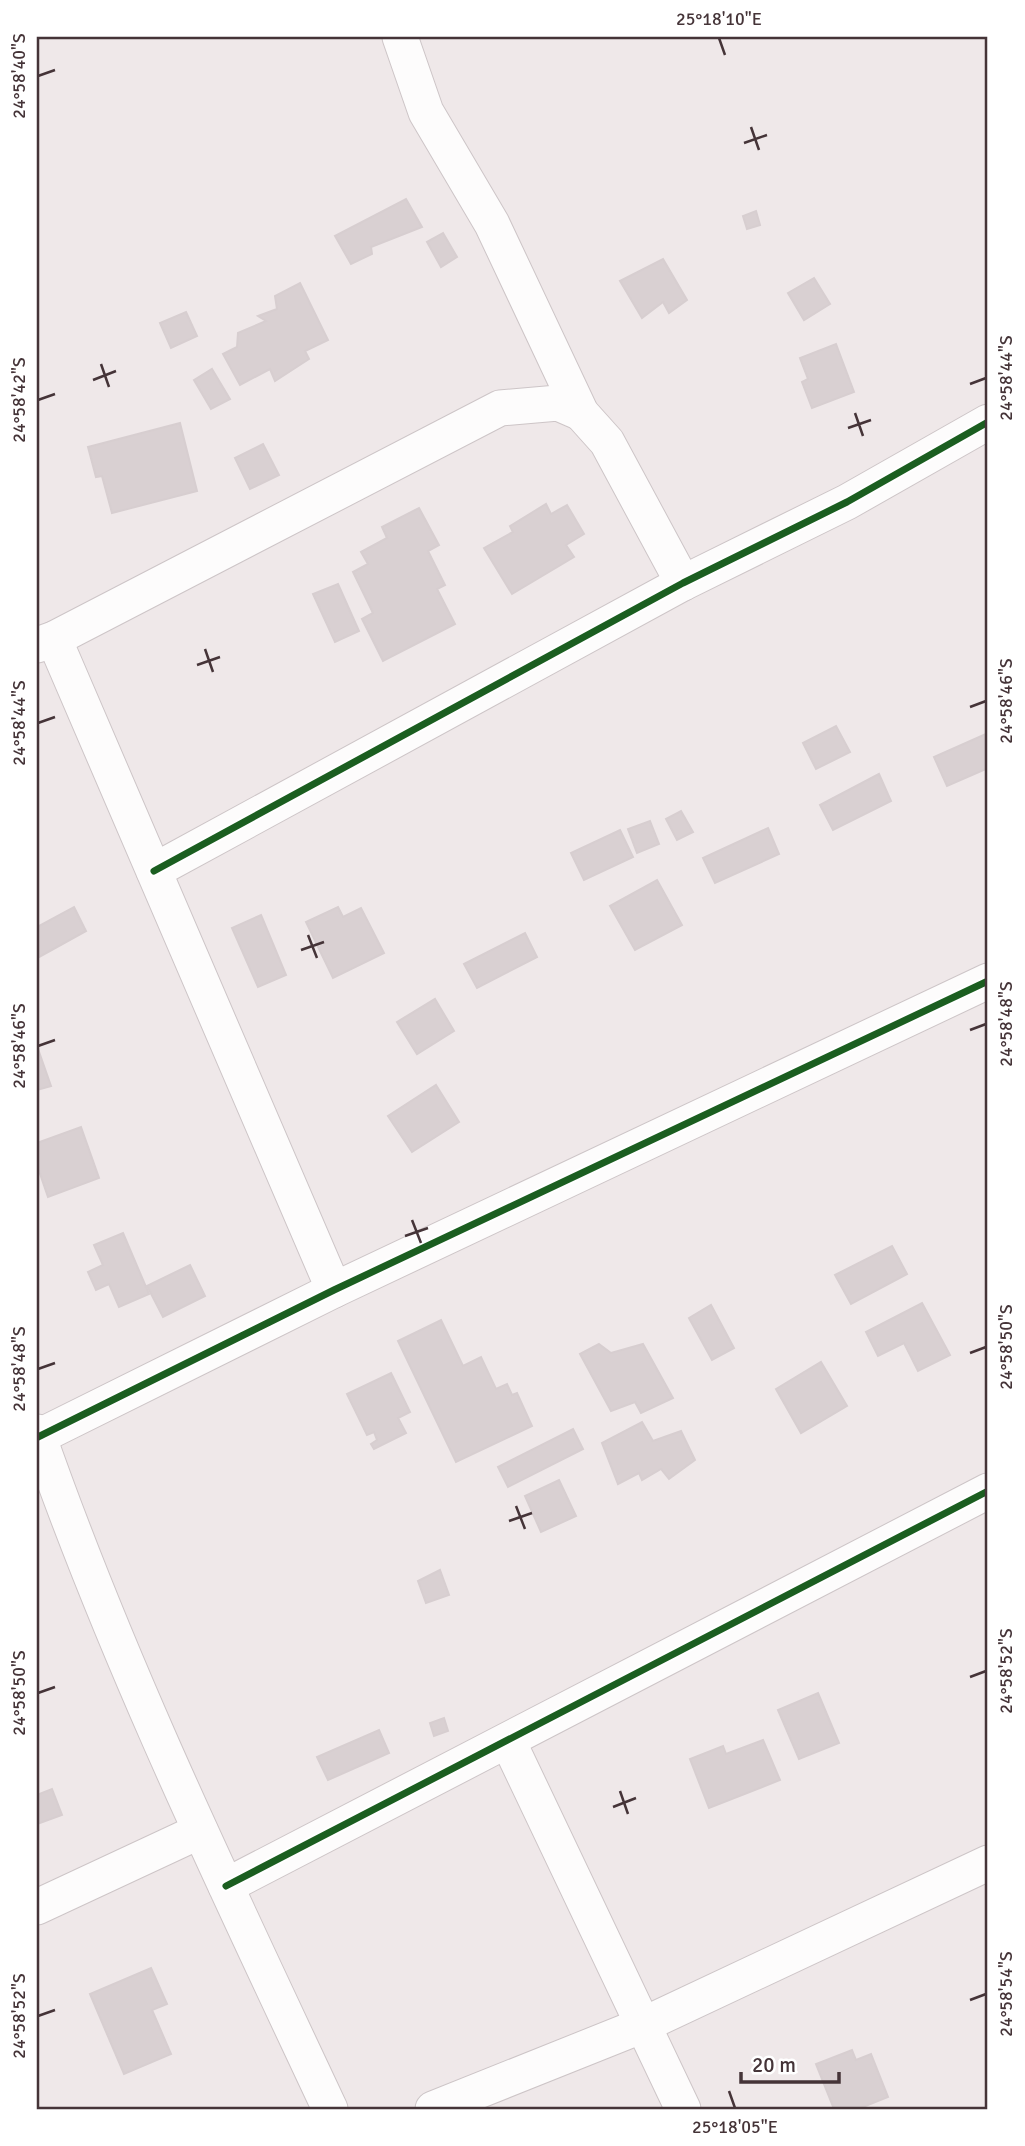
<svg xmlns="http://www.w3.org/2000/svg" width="1025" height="2146" font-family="Signika,sans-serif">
<rect width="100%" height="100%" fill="#efe8e9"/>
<!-- building -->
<g fill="#d9d0d2" stroke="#d7ced0" stroke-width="2">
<path d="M406,199L422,227L371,247L372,254L351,264L335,236Z"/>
<path d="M756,211L760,225L747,229L743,216Z"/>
<path d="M443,233L457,257L441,267L427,242Z"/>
<path d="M663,259L687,300L669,313L663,302L642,318L620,281Z"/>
<path d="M814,278L830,304L804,320L788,293Z"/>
<path d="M300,283L328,340L305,351L309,359L275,381L270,369L240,385L223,354L237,347L238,333L266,321L258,316L277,309L275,296Z"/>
<path d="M186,312L197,336L171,348L160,323Z"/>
<path d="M836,344L854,392L812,408L802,382L808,379L800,358Z"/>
<path d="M212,369L230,399L211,409L194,380Z"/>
<path d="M180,423L197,491L112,513L102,476L96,477L88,447Z"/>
<path d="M263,444L279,475L250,489L235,458Z"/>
<path d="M546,504L551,514L567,505L584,534L566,545L574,557L512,594L484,548L513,532L510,526Z"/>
<path d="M419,508L439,545L428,551L445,585L437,589L455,624L383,661L362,619L373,613L353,572L368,564L361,552L387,538L382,527Z"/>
<path d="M338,584L359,631L335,642L313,594Z"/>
<path d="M836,726L850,752L816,769L803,743Z"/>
<path d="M988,733V768L947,786L934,757Z"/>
<path d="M879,774L891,801L833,830L820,805Z"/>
<path d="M681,811L693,832L677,840L666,819Z"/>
<path d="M650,821L659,844L637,853L628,829Z"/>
<path d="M768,828L779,854L715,883L703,858Z"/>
<path d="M620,830L633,857L584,880L571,853Z"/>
<path d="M657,880L682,925L635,950L610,906Z"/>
<path d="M74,907L86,931L39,957L37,927Z"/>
<path d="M338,907L343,917L361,908L384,953L333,978L306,922Z"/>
<path d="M261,915L286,975L258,987L232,928Z"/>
<path d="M525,933L537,957L477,988L464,964Z"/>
<path d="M435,999L454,1031L417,1054L397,1022Z"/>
<path d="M37,1046L51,1086L37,1090Z"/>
<path d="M436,1085L459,1122L412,1152L388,1116Z"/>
<path d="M81,1127L99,1178L48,1197L37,1165V1143Z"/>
<path d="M123,1233L149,1294L119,1307L109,1284L96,1290L88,1272L103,1265L94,1245Z"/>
<path d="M892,1246L907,1274L851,1304L835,1275Z"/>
<path d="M190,1265L205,1296L163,1317L147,1286Z"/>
<path d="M922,1303L950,1355L918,1371L904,1343L878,1356L866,1332Z"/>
<path d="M711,1305L734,1348L712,1360L689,1318Z"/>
<path d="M441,1320L463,1366L481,1357L496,1389L507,1384L512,1395L517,1393L532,1426L456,1462L398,1341Z"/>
<path d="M599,1344L611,1353L643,1344L673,1398L641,1413L635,1402L611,1411L580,1354Z"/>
<path d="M821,1362L847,1406L801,1433L776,1389Z"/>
<path d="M391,1373L410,1412L398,1418L406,1433L374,1449L371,1444L377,1440L374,1432L367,1435L347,1394Z"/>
<path d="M642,1422L653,1441L681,1431L695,1460L669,1479L661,1469L642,1480L639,1473L618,1484L602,1443Z"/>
<path d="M573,1429L583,1449L508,1487L498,1467Z"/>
<path d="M559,1480L576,1516L541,1532L525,1496Z"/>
<path d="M440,1570L449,1595L426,1603L418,1581Z"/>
<path d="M818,1693L839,1743L799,1759L778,1710Z"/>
<path d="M444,1718L448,1731L434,1736L430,1723Z"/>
<path d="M379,1730L389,1753L328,1780L317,1757Z"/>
<path d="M763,1740L780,1780L709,1808L690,1759L723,1746L726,1754Z"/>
<path d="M52,1789L62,1815L37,1824V1795Z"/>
<path d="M151,1968L167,2004L152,2010L171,2054L124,2074L90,1994Z"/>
<path d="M852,2050L856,2060L871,2054L888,2097L858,2109H834L816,2064Z"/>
</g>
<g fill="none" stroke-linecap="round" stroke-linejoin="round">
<!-- minor casing -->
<g stroke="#cdc5c7" stroke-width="37">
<g id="minor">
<path d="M400,37L426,112L492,224L581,413L607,442L683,583"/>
<path d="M54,639L334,1290"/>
<path d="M37,645L54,639L500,408L558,403L581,413"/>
<path d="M154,871L683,583L847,502L988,422"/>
<path d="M37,1432C118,1664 226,1887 330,2109"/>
<path d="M38,1437L334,1290L988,981"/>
<path d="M508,1741L683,2109"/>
<path d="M226,1886L988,1491"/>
<path d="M37,1907L200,1831"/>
<path d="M433,2109L643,2025L988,1863"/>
</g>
</g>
<!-- minor -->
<use href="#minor" stroke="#fdfcfc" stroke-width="35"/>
<!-- cycleway casing -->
<g stroke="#fff" stroke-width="11">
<g id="cycleway">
<path d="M154,871L683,583L847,502L988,422"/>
<path d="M38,1437L334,1290L988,981"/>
<path d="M226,1886L988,1491"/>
</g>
</g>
<!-- cycleway -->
<use href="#cycleway" stroke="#1b5e20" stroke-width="7"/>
</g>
<!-- ticks -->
<path fill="none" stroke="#453438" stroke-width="2.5" d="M719,38L725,55M38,76L55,70M751,127L759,150M744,143L767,135M101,364L109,387M93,380L116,371M970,384L986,378M38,400L55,394M855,413L863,436M848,428L871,420M205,649L213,672M197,665L220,657M970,707L986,701M38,723L55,717M308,935L317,958M301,950L324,942M970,1030L986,1024M38,1046L55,1040M412,1220L421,1243M405,1236L428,1228M970,1353L986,1347M38,1369L55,1363M516,1506L525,1529M509,1521L532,1513M970,1677L986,1671M38,1693L55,1687M620,1791L628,1814M613,1807L636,1798M970,2000L986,1994M38,2016L55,2010M729,2091L735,2108"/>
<!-- border -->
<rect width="1025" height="2146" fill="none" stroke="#ffffff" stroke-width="77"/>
<!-- scale -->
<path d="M741 2072v10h98v-10" fill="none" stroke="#453438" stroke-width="3.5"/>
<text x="752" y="2072" font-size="21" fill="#453438" stroke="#ffffff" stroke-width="5" paint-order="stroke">20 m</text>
<rect x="38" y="38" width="948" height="2070" fill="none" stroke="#453438" stroke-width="2.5"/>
<g font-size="18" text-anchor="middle" fill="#453438">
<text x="719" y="25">25°18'10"E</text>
<text transform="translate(19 76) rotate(-90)" y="6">24°58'40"S</text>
<text transform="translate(1006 378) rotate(-90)" y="6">24°58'44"S</text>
<text transform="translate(19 400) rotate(-90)" y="6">24°58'42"S</text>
<text transform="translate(1006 701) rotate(-90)" y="6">24°58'46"S</text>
<text transform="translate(19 723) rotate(-90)" y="6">24°58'44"S</text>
<text transform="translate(1006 1024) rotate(-90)" y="6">24°58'48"S</text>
<text transform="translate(19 1046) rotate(-90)" y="6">24°58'46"S</text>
<text transform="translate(1006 1347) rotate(-90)" y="6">24°58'50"S</text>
<text transform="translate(19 1369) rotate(-90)" y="6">24°58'48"S</text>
<text transform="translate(1006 1671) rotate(-90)" y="6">24°58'52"S</text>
<text transform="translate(19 1693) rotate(-90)" y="6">24°58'50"S</text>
<text transform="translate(1006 1994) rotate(-90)" y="6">24°58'54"S</text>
<text transform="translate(19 2016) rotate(-90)" y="6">24°58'52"S</text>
<text x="735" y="2133">25°18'05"E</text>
</g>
</svg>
